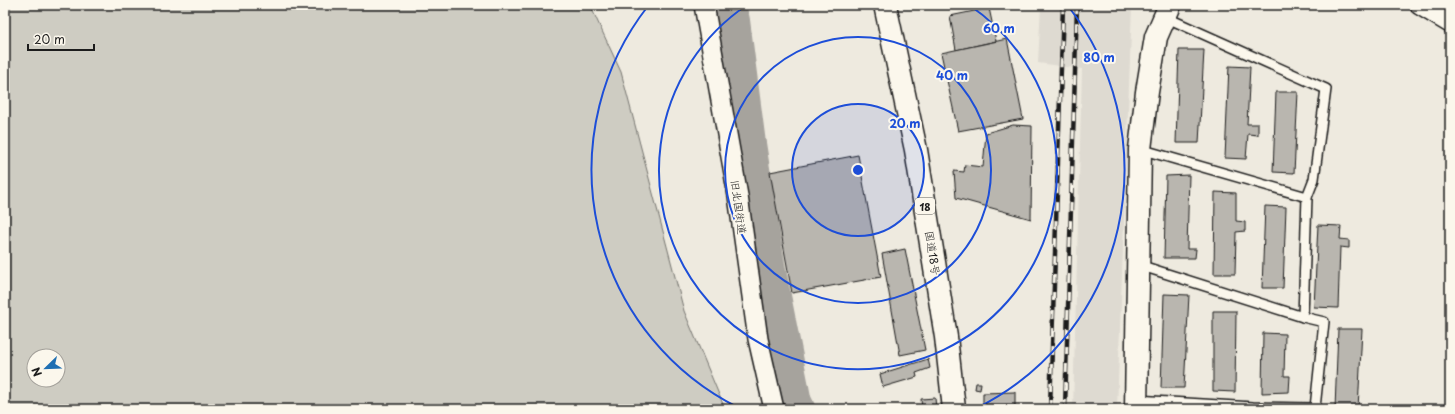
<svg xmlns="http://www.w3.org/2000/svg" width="1455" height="414" font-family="'Playpen Sans','Klee One',sans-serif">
<rect width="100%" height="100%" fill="#eeeadf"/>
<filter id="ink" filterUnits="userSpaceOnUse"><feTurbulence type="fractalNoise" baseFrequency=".025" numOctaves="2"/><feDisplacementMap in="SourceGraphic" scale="8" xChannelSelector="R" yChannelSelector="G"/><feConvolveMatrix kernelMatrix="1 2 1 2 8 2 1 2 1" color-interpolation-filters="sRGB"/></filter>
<g filter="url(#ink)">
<!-- built -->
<path fill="#dedad1" d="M1041,5H1132L1117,409H1073L1082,69L1038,63Z"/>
<!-- green -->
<path fill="#ceccc2" stroke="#75746f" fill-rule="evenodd" d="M5,5H590L621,72L684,311L725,409H5ZM34,356H58V380H34Z"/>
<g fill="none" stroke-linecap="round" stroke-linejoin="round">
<!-- river -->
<path stroke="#a6a39d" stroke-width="40" d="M725,5L730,21L746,144L766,271L792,403L795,409"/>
</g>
<!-- building -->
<g fill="#b9b6af" stroke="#1c1c1c">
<path d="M989,8L996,41L956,50L950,16Z"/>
<path d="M1007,39L1023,119L958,131L941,53Z"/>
<path d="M1179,50H1204L1199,143H1176Z"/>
<path d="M1229,66L1250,67L1247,124H1258V135L1248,134L1246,159L1225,158Z"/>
<path d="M1276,92H1298L1294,173L1273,172Z"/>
<path d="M1013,125L1032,126L1031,219L956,198L954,171L964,172L965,165L983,167L986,133Z"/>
<path d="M858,155L881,277L792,293L770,172Z"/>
<path d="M1189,175L1187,249H1196L1195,258H1164L1166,176Z"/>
<path d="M1215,192L1236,193V221L1245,222V231L1236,232L1235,274H1214Z"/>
<path d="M1265,206L1286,207L1283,288H1262Z"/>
<path d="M1318,225L1341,226L1340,239L1349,240V248L1340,247L1338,308L1314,307Z"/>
<path d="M905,249L925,350L900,355L882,254Z"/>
<path d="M1164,294L1189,295L1184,388H1161Z"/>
<path d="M1213,311H1236L1235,392L1213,391Z"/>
<path d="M1338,329H1362L1358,409H1335Z"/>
<path d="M1263,333L1285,334L1284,376H1290L1289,392L1262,393Z"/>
<path d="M928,359L930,368L916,373L917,377L883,387L880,374Z"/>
<path d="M976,383H981L980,390L975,389Z"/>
<path d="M1015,392V409H983V393Z"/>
<path d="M935,398L936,409H922L921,399Z"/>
</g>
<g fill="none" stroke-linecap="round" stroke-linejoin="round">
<!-- service casing -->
<g stroke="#1c1c1c" stroke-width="12">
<g id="service">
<path d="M1140,149L1307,197"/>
<path d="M1139,265L1303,317L1307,197L1314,179L1326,89L1165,17"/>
<path d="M1136,400L1253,407L1315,408L1324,322L1303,317"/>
</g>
</g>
<!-- minor casing -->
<g stroke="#1c1c1c" stroke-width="22">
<g id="minor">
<path d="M704,5L738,196L758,339L774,409"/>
<path d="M1420,5L1450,23"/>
</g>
</g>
<!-- tertiary casing -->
<g stroke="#1c1c1c" stroke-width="25">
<path id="tertiary" d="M1136,409L1140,149L1147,92L1156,37L1170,5"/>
</g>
<!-- trunk casing -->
<g stroke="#1c1c1c" stroke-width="25">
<path id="trunk" d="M885,5L916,150L946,337L954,409"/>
</g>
<!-- service -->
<use href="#service" stroke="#fbf7ec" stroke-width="9"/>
<!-- minor -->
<use href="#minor" stroke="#fbf7ec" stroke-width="19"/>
<!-- tertiary -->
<use href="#tertiary" stroke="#fbf7ec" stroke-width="22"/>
<!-- trunk -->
<use href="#trunk" stroke="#fbf7ec" stroke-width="22"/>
<!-- rail casing -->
<g stroke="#1c1c1c" stroke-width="4.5">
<g id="rail">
<path d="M1050,409L1063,5"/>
<path d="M1065,409L1077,5"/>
</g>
</g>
<!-- rail -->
<use href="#rail" stroke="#fbf7ec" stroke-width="3" stroke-dasharray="9" stroke-linecap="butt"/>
</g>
</g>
<!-- distance rings -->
<circle cx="858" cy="170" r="66" fill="#1d4ed8" fill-opacity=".12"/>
<g fill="none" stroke="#1d4ed8" stroke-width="2">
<circle cx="858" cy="170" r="66"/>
<circle cx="858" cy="170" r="133"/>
<path d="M969 5A199 199 0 1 1 747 5"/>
<path d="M739 408A266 266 0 0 1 648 6M1068 6A266 266 0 0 1 977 408"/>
</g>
<g text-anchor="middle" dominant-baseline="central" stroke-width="4" stroke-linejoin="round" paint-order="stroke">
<!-- shield labels -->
<rect fill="#fbf7ec" stroke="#5f5e5a" stroke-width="1" x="915" y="198" width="20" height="16" rx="3"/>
<g font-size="10" font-weight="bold" fill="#1c1c1c">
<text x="925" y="206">18</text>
</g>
<!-- street labels -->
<g font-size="11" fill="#1c1c1c" stroke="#fbf7ec">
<text transform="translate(739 207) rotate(82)">旧北国街道</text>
<text transform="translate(933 253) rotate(81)">国道18号</text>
</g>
</g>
<circle cx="858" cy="170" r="6" fill="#1d4ed8" stroke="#fbf7ec" stroke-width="2"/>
<g font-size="12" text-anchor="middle" font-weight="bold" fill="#1d4ed8" stroke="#fbf7ec" stroke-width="4" stroke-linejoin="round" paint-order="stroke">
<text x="999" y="33">60 m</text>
<text x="1099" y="62">80 m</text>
<text x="952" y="80">40 m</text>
<text x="905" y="128">20 m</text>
</g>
<!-- margin -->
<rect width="1455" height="414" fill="none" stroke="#fbf7ec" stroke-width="20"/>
<rect x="10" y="10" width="1435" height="394" fill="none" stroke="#1c1c1c" stroke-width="1.5" filter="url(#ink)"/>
<!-- north arrow -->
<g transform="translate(46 368) rotate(247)"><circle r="19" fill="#fbf7ec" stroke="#a29f99"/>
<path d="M0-3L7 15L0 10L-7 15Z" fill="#1f6fb2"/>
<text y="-6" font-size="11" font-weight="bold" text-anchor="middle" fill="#1c1c1c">N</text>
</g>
<!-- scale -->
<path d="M28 44v6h66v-6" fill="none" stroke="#1c1c1c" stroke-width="2"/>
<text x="34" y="44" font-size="12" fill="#1c1c1c" stroke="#fbf7ec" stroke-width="3" paint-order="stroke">20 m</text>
</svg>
